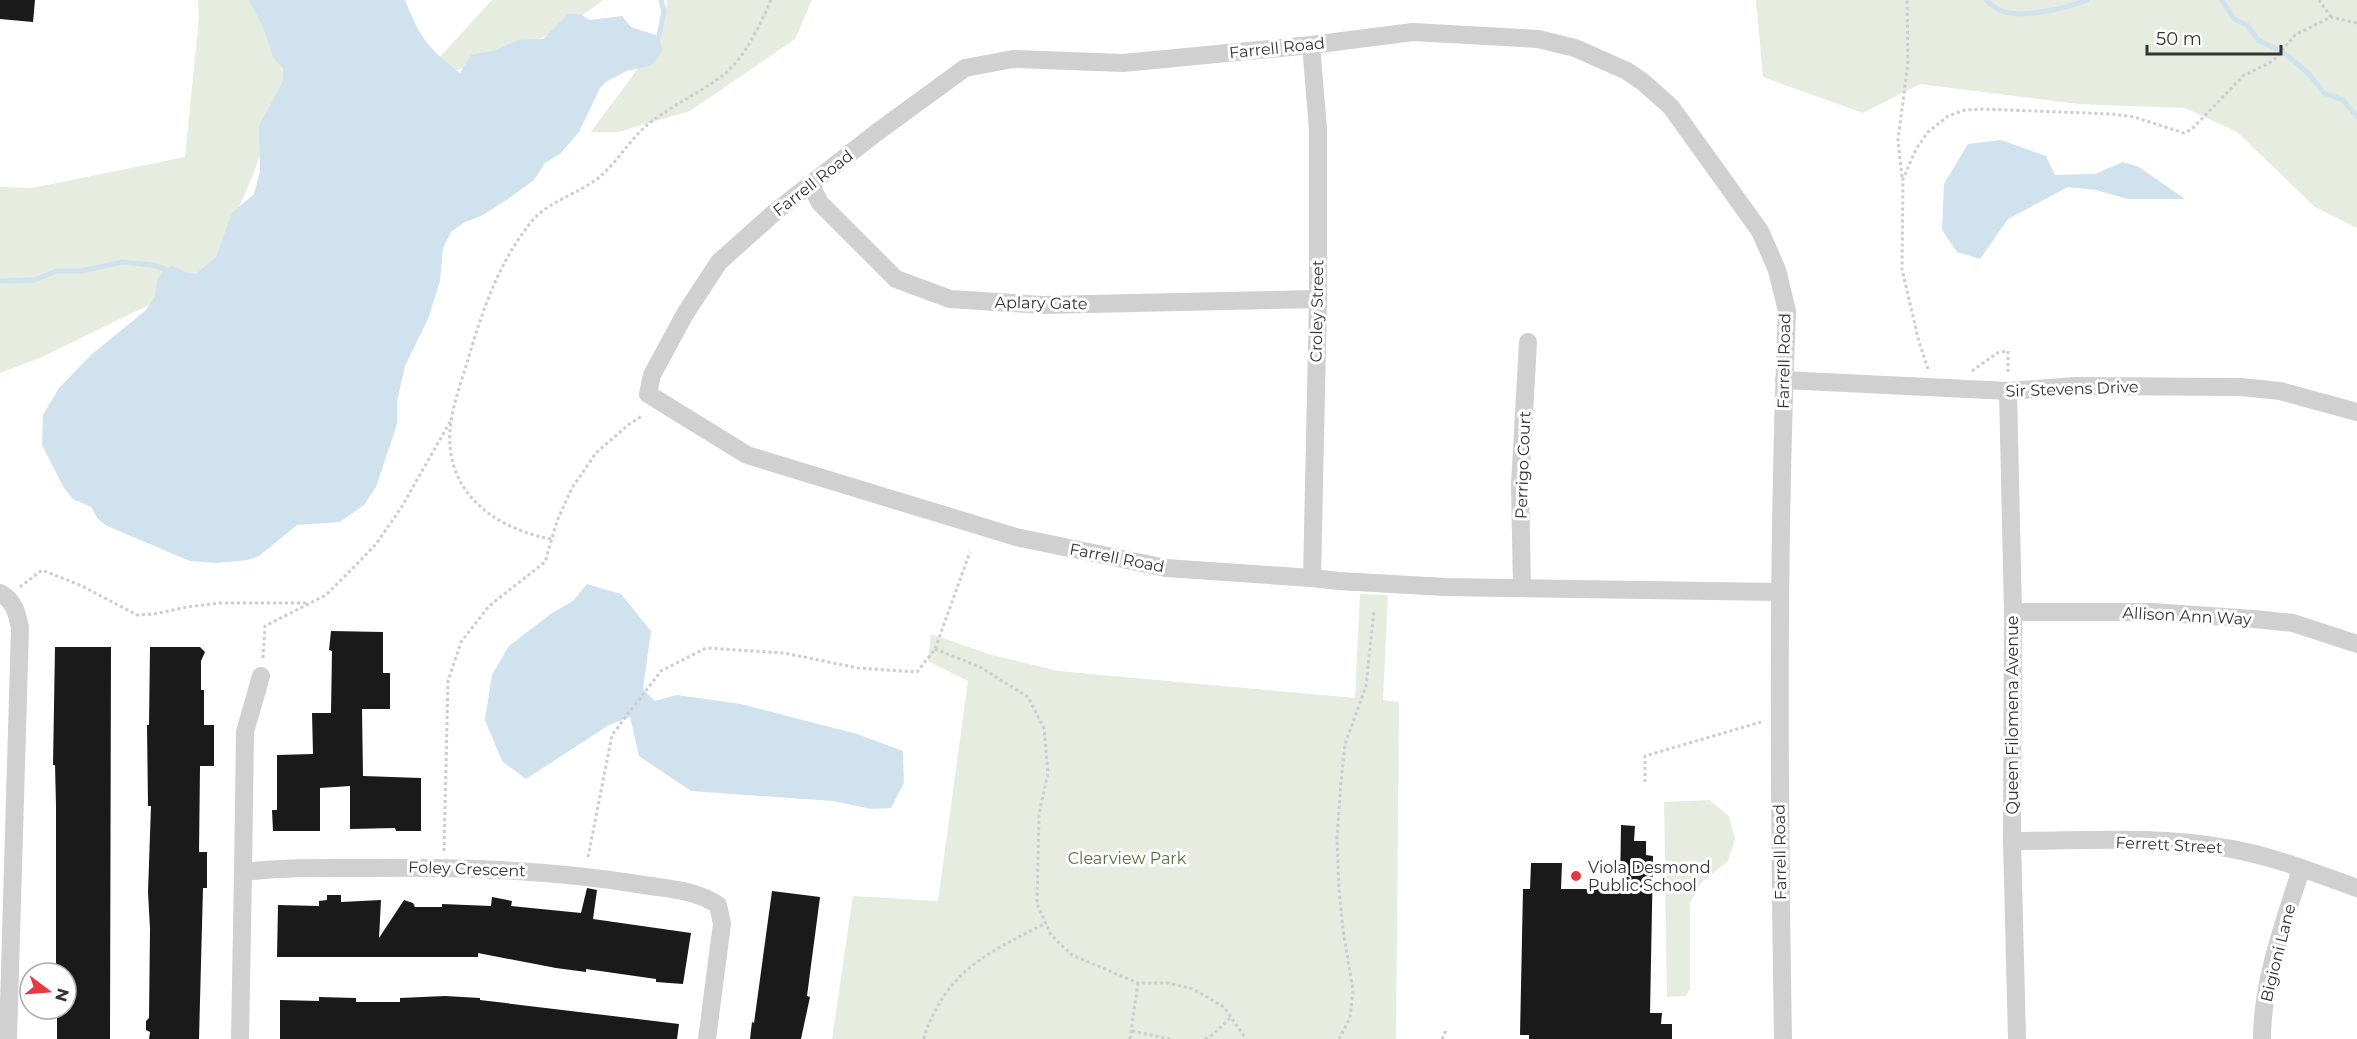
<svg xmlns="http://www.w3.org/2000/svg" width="2357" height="1039" font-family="Montserrat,sans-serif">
<rect width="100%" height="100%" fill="#fff"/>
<!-- green -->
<g fill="#e6ecdf">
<path d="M198,0H277L284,85L253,175L205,285L161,299L42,357L0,373V187L32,188L185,157L199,17Z"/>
<path d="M492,0H603C561,33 505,57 454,71L436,61Z"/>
<path d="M667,0H812L795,39L690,111L618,132H591C615,98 666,41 667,0Z"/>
<path d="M1756,0H2357V228L2315,207L2237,132L2185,108L2078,104L1920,84L1863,113L1763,77Z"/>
<path d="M1360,594L1388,595L1383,700L1399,702L1396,1039H832L853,896L938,901L968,681L928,661L931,634L992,655L1058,671L1355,698Z"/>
<path d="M1709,800L1729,816L1735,839L1728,861L1701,883L1690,902V989L1686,996L1667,997L1664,802Z"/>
</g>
<!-- water -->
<g fill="#cfe2ee">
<path d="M249,0H405C420,38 428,48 460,73L471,55L497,50L518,40L543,39L568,14H580L590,20L622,16L631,27L659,36L662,50L658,58L650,66L626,71L606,82L600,88L579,132L560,154L545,163L534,180L508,199L481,216L465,222L451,232L443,248L440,281L428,319L405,366L397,401V424L376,487L364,505L340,522L297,525L259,556L248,560L217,563L190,561L107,526L98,519L91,507L73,499L64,488L42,445L43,415L59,388L92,354L145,311L155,297L157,280L165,269L173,266L187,273L196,274L216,257L232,213L254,194L260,172L259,126L283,81V69L273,57L263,27Z"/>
<path d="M2001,140L2046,156L2055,175L2095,174L2123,162L2139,167L2185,199H2128L2096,190L2068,187L2008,219L1980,259L1957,252L1942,230L1944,184L1968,144Z"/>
<path d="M587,584L621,594L651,631L643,689L655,701L677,695L741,704L857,734L903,751L904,783L891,808L871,809L833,801L691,791L639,756L630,717L609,725L526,779L502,761L485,720L492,675L509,646L552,613L573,601Z"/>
</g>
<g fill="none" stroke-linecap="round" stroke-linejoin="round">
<!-- stream -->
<g stroke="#cfe2ee" stroke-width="5">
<path d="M1986,0C1991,4 1996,9 2002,11C2023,19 2067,8 2087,0"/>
<path d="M2222,0L2234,19L2247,25L2258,40L2283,52L2309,74L2324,93L2343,100L2357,117"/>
<path d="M659,36L664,11L661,0"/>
<path d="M0,281L34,280L57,271H81L122,262L152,265L165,269L167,273"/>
</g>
</g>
<!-- building -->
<g fill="#1a1a1a">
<path d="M0,0H35L33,22L0,19Z"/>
<path d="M331,631L383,632V673H390V709H362L363,776L421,778V831H396L395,828L350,829V786L320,788V831H273L272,810H277V755L313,754L312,713H331L332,651L329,650Z"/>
<path d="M55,647H111L110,1039H57V1009H66V969H56V806L55,765H53Z"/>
<path d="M150,647H200L205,652L201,661V690H204V725H214V766H200L199,852H207V888H203L199,1039H149L150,1032L146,1030V1021L149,1018L150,929L148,892L151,806H148L147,725H149Z"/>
<path d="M1621,825L1635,826L1634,841H1646V855L1653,856L1650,1013H1662L1661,1024H1672V1039H1529V1035H1520L1523,889H1530L1531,863H1562L1561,889H1620Z"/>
<path d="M587,888L597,890L593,919L691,933L683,984L656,982V979L586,969V972L556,968L478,953V957H277L278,905L319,906V901L327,900V895H341V902L381,900L379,938L404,900L413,903L415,907H442V904L491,906L492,897L512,901L511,906L581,913Z"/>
<path d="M772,891L820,897L807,996L810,997L801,1039H750L752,1022L754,1023Z"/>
<path d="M445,996L480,998V1000L679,1024L677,1039H280V1000L319,1001V997L356,998V1002H400V998Z"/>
</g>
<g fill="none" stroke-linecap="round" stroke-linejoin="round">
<!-- path -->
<g stroke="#cdcdcd" stroke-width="3" stroke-dasharray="3 3" stroke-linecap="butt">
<path d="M2319,0L2331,17"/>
<path d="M1902,177L1898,140L1908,62L1907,0"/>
<path d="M1928,369L1919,342L1902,269L1903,179L1916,149L1928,132L1948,116L1965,110L1983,109L2112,114L2134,117L2184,133L2192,129L2243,76L2273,61L2295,35L2331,17L2357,23"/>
<path d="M1972,371L1997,353L2008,351V374"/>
<path d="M551,539C491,528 441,488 451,422C454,400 463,377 469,356C484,306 499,262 532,221C548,202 577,194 597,179C616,164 628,142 646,126C670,106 698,94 722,76C744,60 760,24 771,0"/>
<path d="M20,587L42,570L82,586L137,615L154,614L187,607L219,603H308"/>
<path d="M935,649L980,667L1028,697L1044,728L1048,773L1039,814L1037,904L1051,935L1072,955L1138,983H1168L1193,989L1224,1007L1246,1039"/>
<path d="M263,658L265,626L326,595L356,565L376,544L401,508L450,422"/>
<path d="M1645,782V756L1761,722"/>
<path d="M444,851L448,681L461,642L489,606L545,562L557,521L572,488L596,453L628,425L642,416"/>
<path d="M588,857L612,735L661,671L706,648L784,653L858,668L917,672L935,649L970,552"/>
<path d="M1132,1031L1170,1039"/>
<path d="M924,1039C926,1029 930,1021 934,1013C958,964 1000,947 1046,923"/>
<path d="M1130,1039L1138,983"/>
<path d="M1205,1039L1214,1034L1231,1017"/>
<path d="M1339,1039L1350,1018L1353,990L1343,930L1339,889L1337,838L1341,781L1345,744L1366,686L1374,611"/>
<path d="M1442,1039L1447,1028"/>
</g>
<!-- minor -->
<g stroke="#d0d0d0" stroke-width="18">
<path d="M1311,45L1318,129V299L1312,578"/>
<path d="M811,185L820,203L896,279L950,299L1043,305L1318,299"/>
<path d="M1784,380L2008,391L2075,386L2241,387L2280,391L2357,412"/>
<path d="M2008,391L2013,612L2012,841L2017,1039"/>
<path d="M1522,588L1520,485L1528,342"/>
<path d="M1779,592L1445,587L1339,581L1312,578L1166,568L1016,537L747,455L648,394L652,375L685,314L719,262L775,212L876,133L965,68L1013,59L1123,63L1311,45L1413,32L1538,39L1575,48L1627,71L1643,82L1671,107L1760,231L1777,270L1787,311C1777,554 1779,796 1783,1039"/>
<path d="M0,593C14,600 17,613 20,628L8,1039"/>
<path d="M2013,612H2152L2254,619L2293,623L2357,644"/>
<path d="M2012,841C2082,841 2156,835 2226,848C2270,855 2315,873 2357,888"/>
<path d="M243,872L245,732L261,676"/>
<path d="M240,1039L243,872C286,867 328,868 371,868C463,867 553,870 644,885C669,889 696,890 718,905L722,924L707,1039"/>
<path d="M2262,1039C2262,981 2284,924 2301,869"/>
</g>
</g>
<!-- markers -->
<circle fill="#e63946" stroke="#fff" stroke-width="2" cx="1576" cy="876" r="6"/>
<g text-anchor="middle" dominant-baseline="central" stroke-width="6" stroke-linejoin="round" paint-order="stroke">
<!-- street labels -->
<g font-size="16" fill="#333" stroke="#fff">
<text transform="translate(1277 48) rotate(-6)">Farrell Road</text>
<text transform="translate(813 183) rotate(-38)">Farrell Road</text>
<text transform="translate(1041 303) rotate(1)">Aplary Gate</text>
<text transform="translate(1317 311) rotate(-89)">Croley Street</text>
<text transform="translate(1784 361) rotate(-89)">Farrell Road</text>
<text transform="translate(2072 389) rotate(-2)">Sir Stevens Drive</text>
<text transform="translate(1523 465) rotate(-88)">Perrigo Court</text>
<text transform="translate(1117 558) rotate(11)">Farrell Road</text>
<text transform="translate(2187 616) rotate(3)">Allison Ann Way</text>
<text transform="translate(2012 715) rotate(-90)">Queen Filomena Avenue</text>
<text transform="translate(2169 845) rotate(3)">Ferrett Street</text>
<text transform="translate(1780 852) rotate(-91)">Farrell Road</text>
<text transform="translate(467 869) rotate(2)">Foley Crescent</text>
<text transform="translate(2278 953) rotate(-76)">Bigioni Lane</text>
</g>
<!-- park labels -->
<g font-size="16" fill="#56703f" stroke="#fff">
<text x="1127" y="858">Clearview Park</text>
</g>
<!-- poi labels -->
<g font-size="16" fill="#333" stroke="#fff" text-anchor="start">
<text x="1588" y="867">Viola Desmond<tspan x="1588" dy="18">Public School</tspan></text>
</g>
</g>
<!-- north arrow -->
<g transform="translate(48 991) rotate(106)"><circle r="28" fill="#ffffff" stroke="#adadad" stroke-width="1.5"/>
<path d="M0-4.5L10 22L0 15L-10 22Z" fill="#e63946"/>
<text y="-9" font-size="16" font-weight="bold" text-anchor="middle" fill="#333333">N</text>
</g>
<!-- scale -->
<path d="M2147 45v9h134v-9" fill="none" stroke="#333333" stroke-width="3"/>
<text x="2156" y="45" font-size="18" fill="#333333" stroke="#ffffff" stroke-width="4.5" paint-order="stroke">50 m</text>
</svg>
